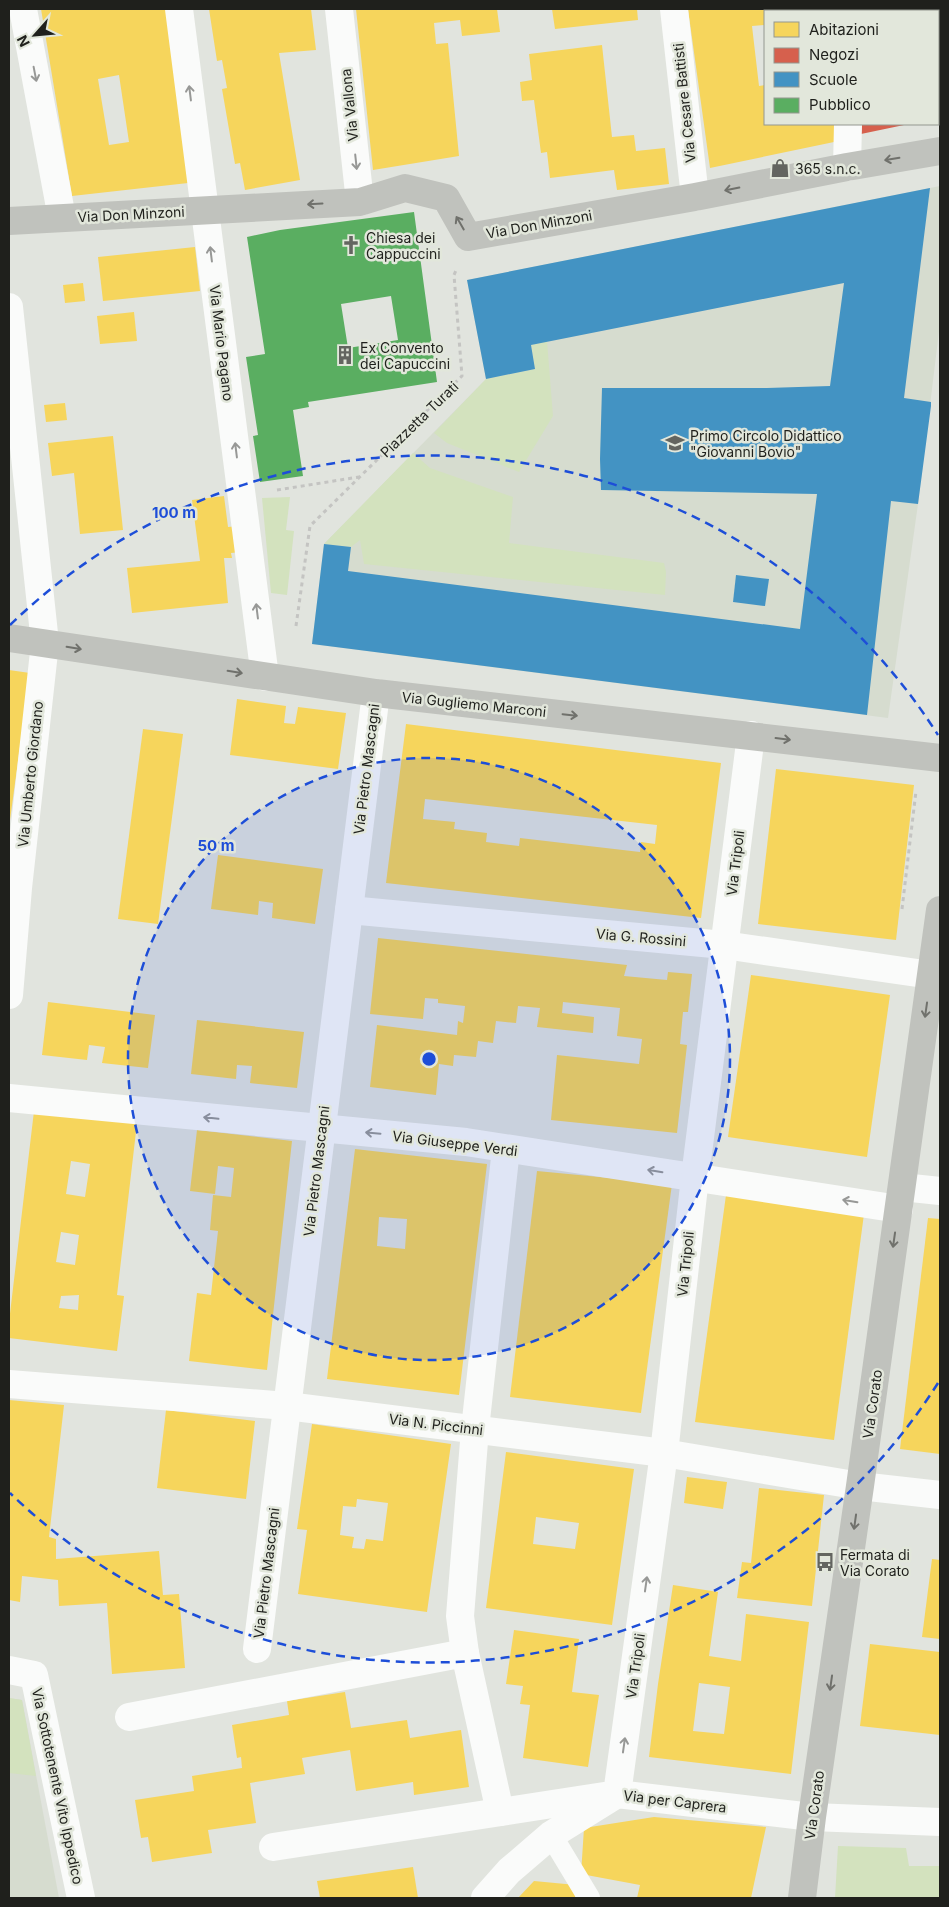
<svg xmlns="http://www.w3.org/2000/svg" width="949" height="1907" font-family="Inter,sans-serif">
<rect width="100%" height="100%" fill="#e1e4de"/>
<!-- built -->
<g fill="#d6dccf">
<path d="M940,186V323L918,504L888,718L312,644L324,544L486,379L467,280Z"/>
<path d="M9,1698L22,1700L59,1898H9Z"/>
</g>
<!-- green -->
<g fill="#d3e2be">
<path d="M547,341L553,416L519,472L447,443L434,433L486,379L535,369L531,345Z"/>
<path d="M413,453L430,468L513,497L509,543L664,563L666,572L665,595L364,564L360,540L351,547L324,544Z"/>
<path d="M290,497L286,530L294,531L287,595L271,593L262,498Z"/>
<path d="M9,1698L22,1700L36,1776L9,1773Z"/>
<path d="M838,1846L906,1848L909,1866H940V1898H835Z"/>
</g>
<!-- homes -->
<g fill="#f6d55c" fill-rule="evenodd">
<path d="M41,9H169L197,182L72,196ZM119,75L129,142L109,145L98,79Z"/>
<path d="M209,9H311L316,50L279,53L300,180L245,190L240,163L235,164L222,89L227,88L222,60L217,61Z"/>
<path d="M356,9H497L500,32L462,36L460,20L434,23L436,44L448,43L459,156L373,170Z"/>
<path d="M552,9H637L638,20L555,29Z"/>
<path d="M688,9H833V11H765V25L752,26L759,86L765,85V124H834V142L710,168Z"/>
<path d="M602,45L612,137L634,135L636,151L665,148L669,184L617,190L614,170L550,178L547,152L541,153L534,100L522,101L520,82L532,80L529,54Z"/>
<path d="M195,247L200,291L103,301L98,257Z"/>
<path d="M83,283L85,301L65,303L63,285Z"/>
<path d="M134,312L137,341L100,344L97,316Z"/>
<path d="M65,403L67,420L46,422L44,405Z"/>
<path d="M113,436L123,530L80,534L74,473L52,476L48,443Z"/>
<path d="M224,496L228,527L238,526L241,552L231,553L232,558H224L228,603L132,613L127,568L200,561L192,500Z"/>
<path d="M9,670L30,673L10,820H9Z"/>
<path d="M237,699L286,706L284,723L295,724L298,707L346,713L338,769L230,755Z"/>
<path d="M406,724L721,763L701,918L386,883ZM425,799L657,825L655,844L641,842L640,852L520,838L519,846L486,842L487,833L454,829L455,822L423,819Z"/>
<path d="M143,729L183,734L158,924L118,919Z"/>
<path d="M776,769L914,785L896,940L758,924Z"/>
<path d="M218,855L323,869L315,924L272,918L273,903L259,901L258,915L211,909Z"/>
<path d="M378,938L627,965L624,976L667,980L668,972L692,974L688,1012H683L680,1044L687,1045L677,1133L551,1120L557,1055L639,1064L642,1039L617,1036L620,1008L563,1002L562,1013L594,1017L593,1033L537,1027L540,1008L518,1006L516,1023L496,1021L493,1043L478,1041L476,1057L454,1055L453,1066L439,1064L436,1095L370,1087L377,1025L457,1035L458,1021L463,1023L465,1006L438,1003V999L425,998L423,1019L370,1014Z"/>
<path d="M751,975L890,995L867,1157L728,1137Z"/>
<path d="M48,1002L155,1015L148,1068L102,1063L105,1047L89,1045L87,1060L42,1055Z"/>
<path d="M197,1020L304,1032L297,1088L250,1083L252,1066L237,1065L236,1079L191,1074Z"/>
<path d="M34,1111L137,1123L117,1295L124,1296L117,1351L9,1338V1322ZM71,1161L90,1164L85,1197L66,1194ZM61,1232L79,1235L75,1265L56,1262ZM79,1295L78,1310L59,1308L61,1296Z"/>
<path d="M197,1130L292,1141L267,1370L189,1361L197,1293L211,1295L218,1231L210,1230L213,1195L231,1197L234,1168L218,1166L215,1194L190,1191Z"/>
<path d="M355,1149L487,1164L459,1395L327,1379ZM379,1217L407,1219L405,1249L377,1246Z"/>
<path d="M537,1171L672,1184L641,1413L510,1397Z"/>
<path d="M726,1195L864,1214L834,1440L695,1422Z"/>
<path d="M928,1218L940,1219V1454L900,1449Z"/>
<path d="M9,1400L64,1405L49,1537L56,1539V1559L159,1551L163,1595L179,1594L185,1668L112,1674L107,1603L59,1606L58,1580L22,1576L20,1602L9,1600Z"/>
<path d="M166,1410L255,1421L246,1499L157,1488Z"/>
<path d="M312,1424L451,1444L427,1612L298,1594L307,1530L297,1529ZM357,1499L388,1503L383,1541L366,1539L364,1549L352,1548L354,1537L340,1535L343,1506L356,1507Z"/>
<path d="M506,1452L634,1469L612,1625L486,1608ZM536,1517L579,1523L575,1549L533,1544Z"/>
<path d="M687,1477L727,1482L723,1509L684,1503Z"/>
<path d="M759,1488L824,1495L812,1606L737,1598L742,1562L751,1563Z"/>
<path d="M932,1559L940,1560V1639L922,1637Z"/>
<path d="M673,1585L718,1592L709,1656L741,1661L746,1614L809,1622L791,1774L649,1757L658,1684ZM699,1683L730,1687L724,1734L693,1731Z"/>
<path d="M514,1630L579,1639L572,1692L599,1695L588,1767L523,1758L530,1705L520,1704L523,1686L506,1684Z"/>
<path d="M870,1644L940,1652V1735L860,1726Z"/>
<path d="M345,1692L351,1728L407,1720L410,1738L461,1730L469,1787L414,1795L413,1782L356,1791L350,1750L302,1758L305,1774L250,1783L256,1823L208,1830L212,1853L152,1862L148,1837L141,1838L135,1800L194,1791L192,1776L242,1768L241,1757L237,1758L232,1725L289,1715L287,1701Z"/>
<path d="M654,1817L766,1827L751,1898H637L640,1885L581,1874L584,1828Z"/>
<path d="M413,1867L418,1898H320L317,1881Z"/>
<path d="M534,1881L576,1885L575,1898H518Z"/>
</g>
<!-- shops -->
<g fill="#d6604d">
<path d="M913,9H940V117L938,118V11H913Z"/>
<path d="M862,124H904V125L861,134Z"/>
</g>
<!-- schools -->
<g fill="#4393c3">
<path d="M930,188L904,398L931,402V406L918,504L891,501L867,715L312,644L324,544L351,547L348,571L800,629L817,494L601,490L600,459L602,388H767L830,386L844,283L531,345L535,369L486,379L467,280Z"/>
<path d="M736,575L769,579L765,606L733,602Z"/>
</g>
<!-- public -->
<path fill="#5aae61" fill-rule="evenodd" d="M414,212L437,382L308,402L309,407L293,410L303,476L260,482L253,436L258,435L246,357L265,354L247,237L280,230ZM391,296L398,340L348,348L341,304Z"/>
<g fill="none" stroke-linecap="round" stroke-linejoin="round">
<!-- path -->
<g stroke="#c4c4c2" stroke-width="3" stroke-dasharray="4 4" stroke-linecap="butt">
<path d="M277,490L359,477"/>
<path d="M296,626L310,526L462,376L454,275L457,268"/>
<path d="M902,909L916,791"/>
</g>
<!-- lane -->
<path stroke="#fafbfa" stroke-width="22" d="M551,1835L589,1898"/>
<!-- street -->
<g stroke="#fafbfa" stroke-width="28">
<path d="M23,9L62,218"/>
<path d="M179,9L265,677"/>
<path d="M339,9L360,202"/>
<path d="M674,9L695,197"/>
<path d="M850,11V9"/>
<path d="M847,167L848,124"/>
<path d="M9,307L45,643L18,888L9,995"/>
<path d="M349,910L724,945L931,975"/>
<path d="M9,1098L466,1142L899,1209"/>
<path d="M902,1187L940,1191"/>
<path d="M9,1384L287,1406L664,1453L860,1486L940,1495"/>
<path d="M257,1649L376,693"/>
<path d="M465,1653L460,1616L475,1429L506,1149"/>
<path d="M9,1670L34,1675L81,1898"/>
<path d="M129,1717L465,1653L500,1812"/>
<path d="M273,1847L617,1794L664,1453L695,1177L751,735"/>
<path d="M485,1898L509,1871L551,1835L617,1794L812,1817L940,1822"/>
</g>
<!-- secondary -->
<g stroke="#c0c2bd" stroke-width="28">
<path d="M9,221L360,202L405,188L446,198L468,237L695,197L847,167L940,151"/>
<path d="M9,638L376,693L940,758"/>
<path d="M802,1898L812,1817L860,1486L940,910"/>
</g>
</g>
<!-- one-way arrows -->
<defs><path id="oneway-shaft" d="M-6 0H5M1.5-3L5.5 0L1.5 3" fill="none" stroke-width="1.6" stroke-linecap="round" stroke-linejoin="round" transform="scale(1.25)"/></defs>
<g stroke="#979896">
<use href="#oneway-shaft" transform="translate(35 74) rotate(79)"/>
<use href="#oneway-shaft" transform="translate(190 93) rotate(-97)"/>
<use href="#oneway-shaft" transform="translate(356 162) rotate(84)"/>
<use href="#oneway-shaft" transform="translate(211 254) rotate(-97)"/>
<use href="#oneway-shaft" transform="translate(236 450) rotate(-97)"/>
<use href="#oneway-shaft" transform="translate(257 611) rotate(-97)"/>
<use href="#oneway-shaft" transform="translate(211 1118) rotate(-174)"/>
<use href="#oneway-shaft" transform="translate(373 1133) rotate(-175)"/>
<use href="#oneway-shaft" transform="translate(655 1171) rotate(-171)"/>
<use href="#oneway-shaft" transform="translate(850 1201) rotate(-171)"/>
<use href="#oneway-shaft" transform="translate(646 1584) rotate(-82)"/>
<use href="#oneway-shaft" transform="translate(624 1745) rotate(-82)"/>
</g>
<g stroke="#70716c">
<use href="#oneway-shaft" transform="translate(892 159) rotate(171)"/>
<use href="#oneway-shaft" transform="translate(732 189) rotate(169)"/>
<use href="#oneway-shaft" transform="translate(315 204) rotate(177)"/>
<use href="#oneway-shaft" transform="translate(460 223) rotate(-120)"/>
<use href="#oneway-shaft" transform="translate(74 648) rotate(9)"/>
<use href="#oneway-shaft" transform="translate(235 672) rotate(9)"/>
<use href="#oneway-shaft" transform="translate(570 715) rotate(6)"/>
<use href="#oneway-shaft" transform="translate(783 739) rotate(7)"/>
<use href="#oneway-shaft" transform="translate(926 1010) rotate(98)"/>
<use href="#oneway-shaft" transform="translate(894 1240) rotate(98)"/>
<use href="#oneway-shaft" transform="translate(855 1522) rotate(98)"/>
<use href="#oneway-shaft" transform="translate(831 1683) rotate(98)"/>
</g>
<!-- distance rings -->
<circle cx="429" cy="1059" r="301" fill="#1d4ed8" fill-opacity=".12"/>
<g fill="none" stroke="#1d4ed8" stroke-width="2.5" stroke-dasharray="9 6">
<circle cx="429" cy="1059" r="301"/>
<path d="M938 1383A603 603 0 0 1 10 1493M10 625A603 603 0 0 1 938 735"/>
</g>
<!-- icons -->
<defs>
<g id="shop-bare" transform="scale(1.5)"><path d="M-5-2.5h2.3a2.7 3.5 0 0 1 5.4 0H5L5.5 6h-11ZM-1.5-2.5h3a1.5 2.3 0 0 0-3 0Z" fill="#636560" stroke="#e2e7db" stroke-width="2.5" paint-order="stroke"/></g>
<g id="church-bare" transform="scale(1.5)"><path d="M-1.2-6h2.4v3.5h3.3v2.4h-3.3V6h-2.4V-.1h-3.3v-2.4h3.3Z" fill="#636560" stroke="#e2e7db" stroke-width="2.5" paint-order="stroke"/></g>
<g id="building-bare" transform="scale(1.5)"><path d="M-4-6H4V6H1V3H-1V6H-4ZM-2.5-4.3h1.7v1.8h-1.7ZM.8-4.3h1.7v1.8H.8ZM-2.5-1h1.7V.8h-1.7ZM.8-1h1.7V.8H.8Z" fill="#636560" stroke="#e2e7db" stroke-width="2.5" paint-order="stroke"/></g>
<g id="school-bare" transform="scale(1.5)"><path d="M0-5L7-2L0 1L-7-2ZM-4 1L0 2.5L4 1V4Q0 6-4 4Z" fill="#636560" stroke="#e2e7db" stroke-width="2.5" paint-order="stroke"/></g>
<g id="bus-bare" transform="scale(1.5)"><path d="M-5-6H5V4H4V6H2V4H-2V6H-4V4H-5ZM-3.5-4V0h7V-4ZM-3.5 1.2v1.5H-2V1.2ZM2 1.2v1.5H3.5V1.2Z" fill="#636560" stroke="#e2e7db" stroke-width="2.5" paint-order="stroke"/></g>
</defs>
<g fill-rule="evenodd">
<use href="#shop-bare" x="780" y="168"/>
<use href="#church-bare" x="351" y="245"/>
<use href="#building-bare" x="345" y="355"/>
<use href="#school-bare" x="675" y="443"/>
<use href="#bus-bare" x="825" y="1562"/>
</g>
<g text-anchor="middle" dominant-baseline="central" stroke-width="5" stroke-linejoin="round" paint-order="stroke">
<!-- street labels -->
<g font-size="14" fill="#1f201c" stroke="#e2e7db">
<text transform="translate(684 103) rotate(-96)">Via Cesare Battisti</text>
<text transform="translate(349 105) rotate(-96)">Via Vallona</text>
<text transform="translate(131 214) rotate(-3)">Via Don Minzoni</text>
<text transform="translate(539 224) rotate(-10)">Via Don Minzoni</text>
<text transform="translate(222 343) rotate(83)">Via Mario Pagano</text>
<text transform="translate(419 419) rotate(-44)">Piazzetta Turati</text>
<text transform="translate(474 704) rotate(6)">Via Gugliemo Marconi</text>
<text transform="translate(366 769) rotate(-83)">Via Pietro Mascagni</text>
<text transform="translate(30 774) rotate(-84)">Via Umberto Giordano</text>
<text transform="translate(735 863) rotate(-83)">Via Tripoli</text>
<text transform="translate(641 937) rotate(5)">Via G. Rossini</text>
<text transform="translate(455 1143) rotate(7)">Via Giuseppe Verdi</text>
<text transform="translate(316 1171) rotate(-83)">Via Pietro Mascagni</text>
<text transform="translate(685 1264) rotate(-84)">Via Tripoli</text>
<text transform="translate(872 1404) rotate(-82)">Via Corato</text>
<text transform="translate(436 1424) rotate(7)">Via N. Piccinni</text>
<text transform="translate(266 1573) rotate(-83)">Via Pietro Mascagni</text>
<text transform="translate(635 1666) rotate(-82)">Via Tripoli</text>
<text transform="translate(58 1786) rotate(78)">Via Sottotenente Vito Ippedico</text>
<text transform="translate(675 1801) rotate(7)">Via per Caprera</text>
<text transform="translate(814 1805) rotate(-82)">Via Corato</text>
</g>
<!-- poi labels -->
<g font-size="14" fill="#1f201c" stroke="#e2e7db" text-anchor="start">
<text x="795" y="168">365 s.n.c.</text>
<text x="366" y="237">Chiesa dei<tspan x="366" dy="16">Cappuccini</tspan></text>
<text x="360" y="347">Ex Convento<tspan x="360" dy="16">dei Capuccini</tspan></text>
<text x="690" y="435">Primo Circolo Didattico<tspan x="690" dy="16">"Giovanni Bovio"</tspan></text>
<text x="840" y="1554">Fermata di<tspan x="840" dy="16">Via Corato</tspan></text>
</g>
</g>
<circle cx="429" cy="1059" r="8" fill="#1d4ed8" stroke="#e2e7db" stroke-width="2.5"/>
<g font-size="15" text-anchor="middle" font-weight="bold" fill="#1d4ed8" stroke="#e2e7db" stroke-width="5" stroke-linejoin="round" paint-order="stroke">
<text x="174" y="518">100 m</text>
<text x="216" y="851">50 m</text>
</g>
<!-- border -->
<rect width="949" height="1907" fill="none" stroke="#1f201c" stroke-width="20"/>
<!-- legend -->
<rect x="764" y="10" width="175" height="115" fill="#e2e7db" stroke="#94978f"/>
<rect x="774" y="22" width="25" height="15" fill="#f6d55c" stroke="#94978f"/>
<text x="809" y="35" font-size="15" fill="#1f201c">Abitazioni</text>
<rect x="774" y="48" width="25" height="15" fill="#d6604d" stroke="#94978f"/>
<text x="809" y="60" font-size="15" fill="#1f201c">Negozi</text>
<rect x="774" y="72" width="25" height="15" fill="#4393c3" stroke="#94978f"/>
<text x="809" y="85" font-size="15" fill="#1f201c">Scuole</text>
<rect x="774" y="98" width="25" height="15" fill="#5aae61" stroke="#94978f"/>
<text x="809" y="110" font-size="15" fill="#1f201c">Pubblico</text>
<!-- north arrow -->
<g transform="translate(35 35) rotate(243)" stroke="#e2e7db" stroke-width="4" paint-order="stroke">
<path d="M0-4L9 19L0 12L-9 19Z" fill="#1f201c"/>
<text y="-8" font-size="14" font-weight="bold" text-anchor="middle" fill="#1f201c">N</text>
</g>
</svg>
